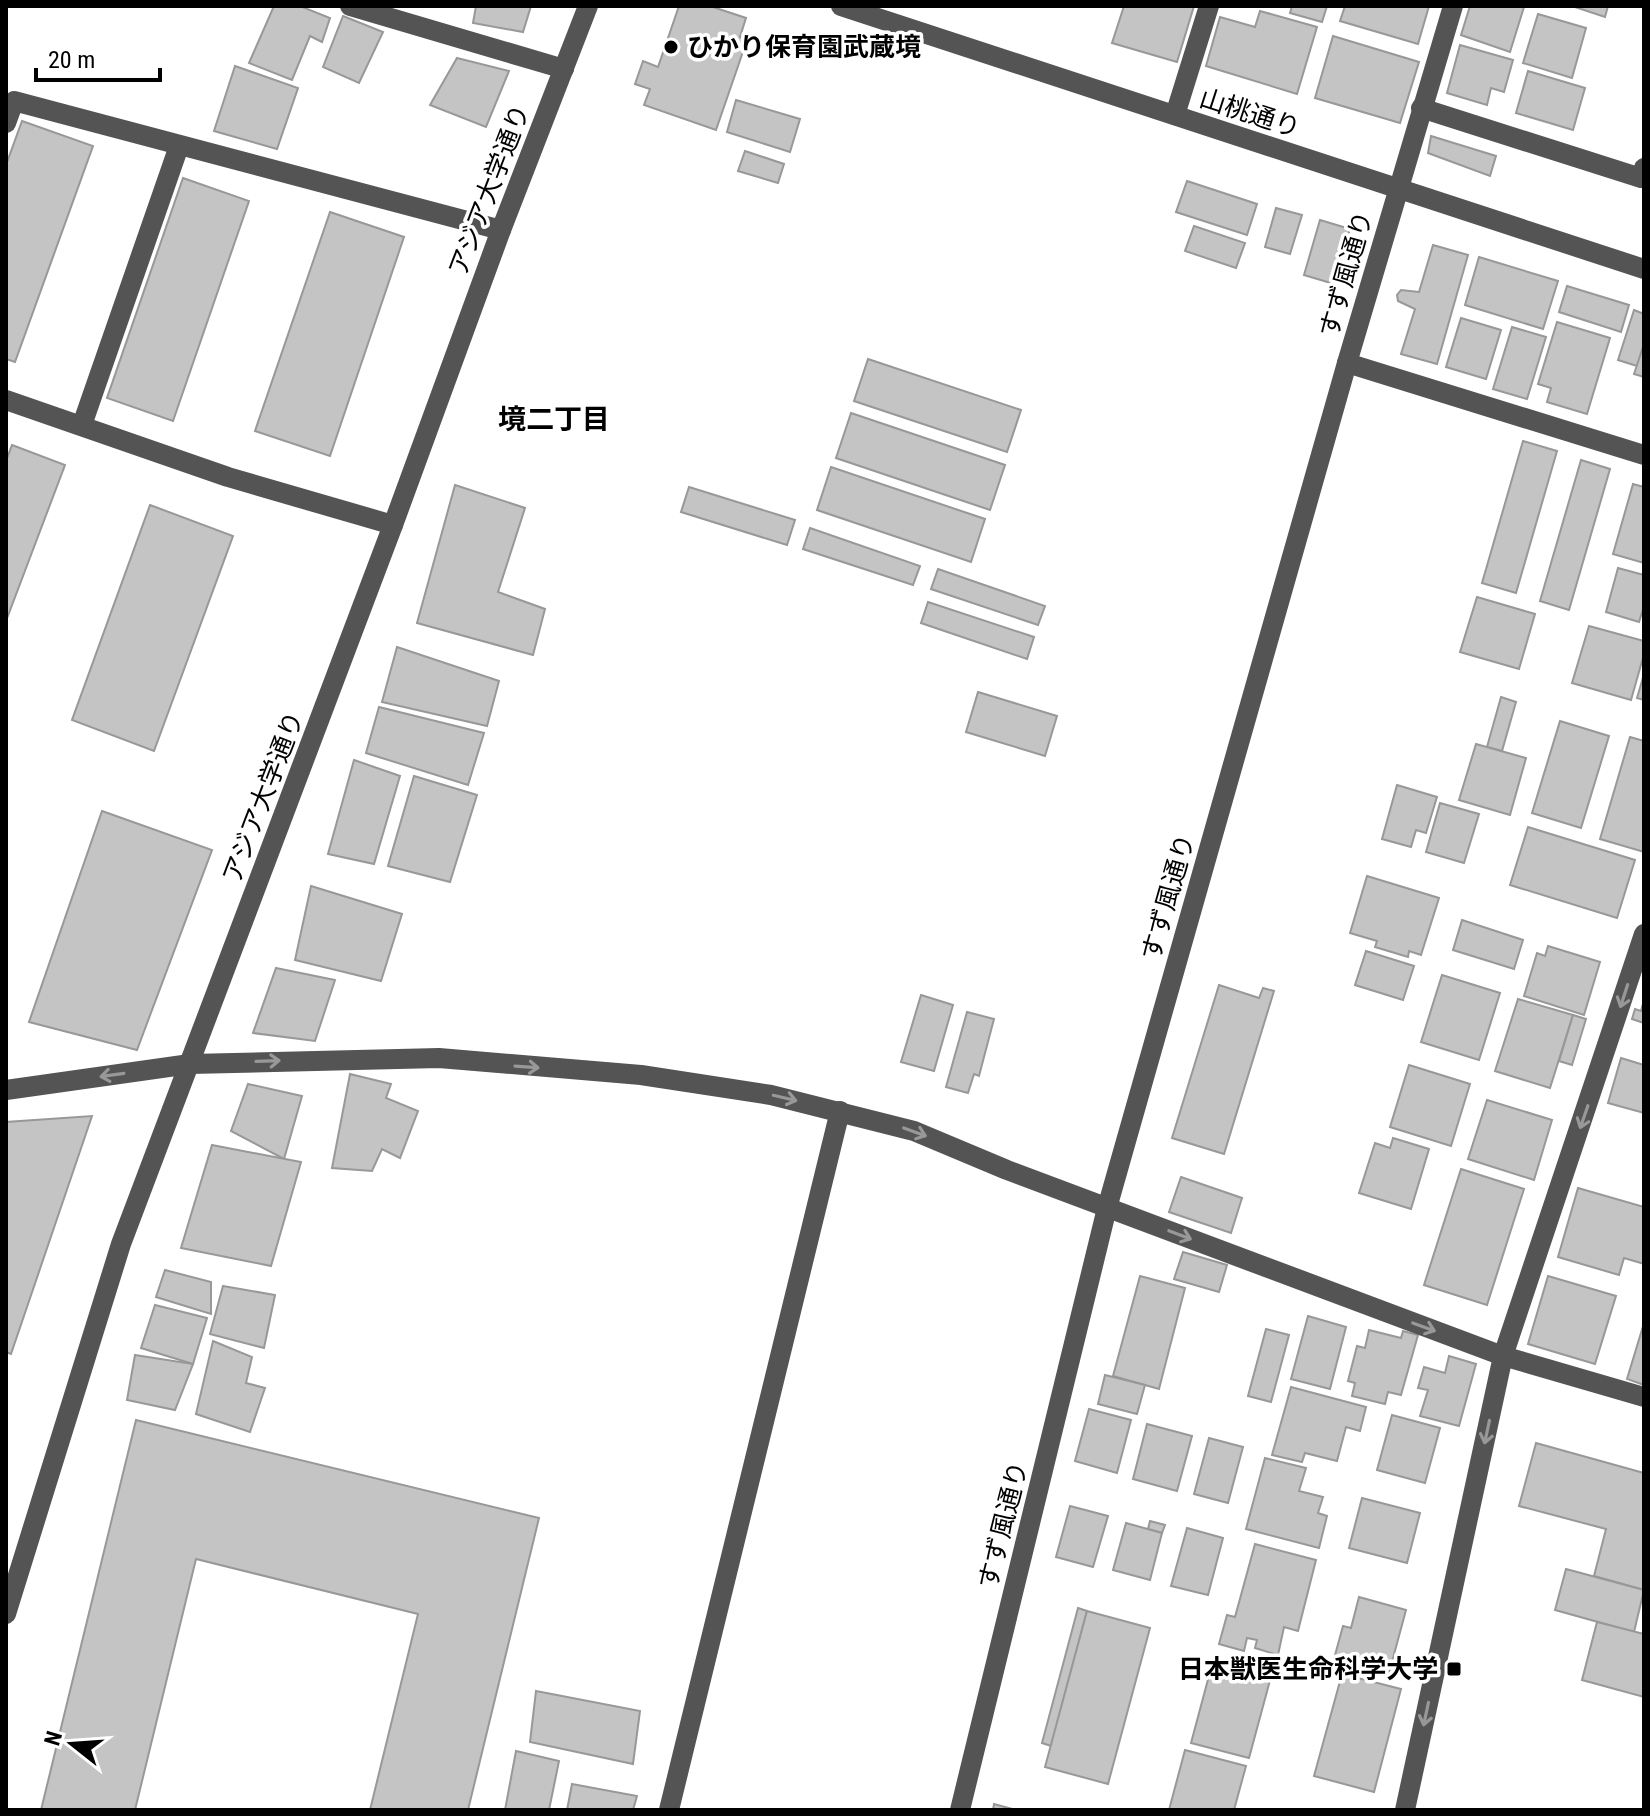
<svg xmlns="http://www.w3.org/2000/svg" width="1650" height="1816" font-family="'Roboto Condensed','Noto Sans JP',sans-serif">
<rect width="100%" height="100%" fill="#fff"/>
<!-- building -->
<g fill="#c4c4c4" stroke="#989898" stroke-width="2">
<path d="M274,6H300L330,18L322,42L310,36L292,80L249,63Z"/>
<path d="M476,6H531L523,32L473,23Z"/>
<path d="M679,6H710L746,18L740,37L747,40L716,130L644,105L650,89L635,84L643,61L658,67Z"/>
<path d="M1124,6H1194L1177,62L1112,43Z"/>
<path d="M1292,6H1327L1322,22L1290,13Z"/>
<path d="M1345,6H1429L1418,44L1340,21Z"/>
<path d="M1470,6L1524,7L1510,52L1461,35Z"/>
<path d="M1572,6H1608L1605,17Z"/>
<path d="M1260,11L1317,27L1297,94L1206,66L1220,17L1255,27Z"/>
<path d="M1538,14L1586,28L1572,78L1523,63Z"/>
<path d="M343,16L383,32L359,83L323,67Z"/>
<path d="M1333,36L1419,62L1400,123L1315,98Z"/>
<path d="M1460,45L1513,60L1504,92L1491,88L1487,105L1447,93Z"/>
<path d="M457,58L509,71L486,127L430,105Z"/>
<path d="M235,66L298,88L277,149L214,131Z"/>
<path d="M1528,71L1585,88L1573,130L1516,113Z"/>
<path d="M736,100L800,119L790,152L727,132Z"/>
<path d="M22,121L93,146L15,362L6,359V165Z"/>
<path d="M1431,136L1496,156L1490,176L1428,153Z"/>
<path d="M745,151L784,164L778,183L738,171Z"/>
<path d="M183,178L249,201L173,421L107,398Z"/>
<path d="M1187,181L1257,204L1247,235L1176,212Z"/>
<path d="M1276,208L1302,215L1290,254L1265,247Z"/>
<path d="M330,212L404,237L330,456L255,431Z"/>
<path d="M1320,220L1350,229L1334,284L1304,275Z"/>
<path d="M1194,226L1245,243L1236,268L1185,251Z"/>
<path d="M1433,245L1468,255L1437,364L1401,354L1415,309L1398,301L1397,295L1401,290L1419,292Z"/>
<path d="M1479,257L1558,281L1543,329L1465,305Z"/>
<path d="M1567,286L1629,305L1621,332L1559,312Z"/>
<path d="M1634,310L1644,314V344L1637,366L1618,360Z"/>
<path d="M1461,318L1501,330L1486,379L1446,367Z"/>
<path d="M1557,322L1610,338L1587,414L1547,402L1551,388L1538,384Z"/>
<path d="M1512,327L1546,337L1527,399L1493,389Z"/>
<path d="M1644,344V377L1634,374Z"/>
<path d="M868,359L1021,410L1007,452L854,401Z"/>
<path d="M851,413L1005,465L990,510L836,458Z"/>
<path d="M1523,441L1557,451L1516,593L1482,583Z"/>
<path d="M12,445L65,465L6,621V461Z"/>
<path d="M1581,460L1610,469L1569,610L1540,601Z"/>
<path d="M831,467L985,519L971,562L817,510Z"/>
<path d="M1633,484L1644,487V563L1613,554Z"/>
<path d="M455,485L525,508L498,592L545,609L533,655L417,623Z"/>
<path d="M689,487L795,520L787,545L681,512Z"/>
<path d="M150,505L233,536L154,751L72,720Z"/>
<path d="M810,528L920,566L913,585L803,549Z"/>
<path d="M1618,568L1644,575V606L1639,622L1606,612Z"/>
<path d="M938,569L1045,606L1038,625L931,589Z"/>
<path d="M1477,597L1535,614L1519,669L1460,652Z"/>
<path d="M928,602L1034,637L1027,659L921,623Z"/>
<path d="M1589,626L1644,641V654L1631,700L1572,683Z"/>
<path d="M397,647L499,681L487,726L382,702Z"/>
<path d="M1644,674V700L1637,698Z"/>
<path d="M978,692L1057,716L1045,756L966,732Z"/>
<path d="M1501,697L1516,702L1502,751L1487,747Z"/>
<path d="M379,707L484,733L468,785L366,753Z"/>
<path d="M1560,721L1609,736L1581,828L1532,813Z"/>
<path d="M1630,737L1644,741V852L1600,839Z"/>
<path d="M1476,744L1526,758L1510,815L1459,800Z"/>
<path d="M354,760L400,776L374,864L328,854Z"/>
<path d="M414,776L477,795L450,882L388,866Z"/>
<path d="M1397,785L1437,797L1426,833L1416,830L1411,847L1382,839Z"/>
<path d="M1440,803L1479,814L1464,863L1426,852Z"/>
<path d="M102,811L212,850L137,1050L29,1022Z"/>
<path d="M1528,827L1635,860L1617,918L1510,885Z"/>
<path d="M1367,876L1439,898L1421,955L1409,951L1408,957L1375,947L1377,941L1350,933Z"/>
<path d="M311,886L402,914L381,981L295,960Z"/>
<path d="M1462,920L1523,940L1514,969L1453,950Z"/>
<path d="M1548,946L1600,962L1584,1015L1524,996L1537,953L1545,956Z"/>
<path d="M1366,951L1414,966L1403,1000L1355,985Z"/>
<path d="M276,968L335,980L315,1041L253,1033Z"/>
<path d="M1442,975L1500,993L1479,1060L1421,1042Z"/>
<path d="M1219,985L1259,998L1263,988L1274,991L1224,1154L1172,1138Z"/>
<path d="M921,995L953,1005L934,1071L901,1062Z"/>
<path d="M1518,999L1573,1015L1550,1088L1495,1071Z"/>
<path d="M1644,1000V1023L1632,1019L1635,1009L1641,1011Z"/>
<path d="M967,1012L994,1019L979,1076L974,1074L968,1093L946,1087Z"/>
<path d="M1573,1015L1586,1019L1572,1065L1559,1061Z"/>
<path d="M1621,1058L1644,1065V1113L1608,1103Z"/>
<path d="M1409,1065L1470,1084L1451,1146L1390,1127Z"/>
<path d="M350,1074L391,1084L386,1098L418,1111L400,1158L382,1149L372,1171L332,1168Z"/>
<path d="M248,1084L302,1096L284,1159L231,1131Z"/>
<path d="M1487,1100L1552,1120L1534,1180L1468,1159Z"/>
<path d="M92,1116L11,1354L6,1352V1122Z"/>
<path d="M1393,1138L1429,1149L1411,1209L1359,1193L1375,1143L1390,1148Z"/>
<path d="M212,1145L301,1162L271,1266L181,1248Z"/>
<path d="M1461,1169L1524,1189L1487,1305L1424,1285Z"/>
<path d="M1181,1177L1242,1198L1231,1233L1169,1212Z"/>
<path d="M1578,1188L1644,1207V1264L1624,1258L1619,1275L1558,1257Z"/>
<path d="M1183,1252L1227,1265L1219,1292L1174,1279Z"/>
<path d="M165,1270L211,1282V1314L156,1297Z"/>
<path d="M1140,1276L1185,1288L1159,1389L1113,1376Z"/>
<path d="M1548,1276L1616,1296L1595,1364L1528,1344Z"/>
<path d="M223,1286L275,1295L264,1348L210,1334Z"/>
<path d="M155,1305L207,1318L193,1364L141,1348Z"/>
<path d="M1308,1316L1346,1327L1330,1389L1291,1379Z"/>
<path d="M1644,1323V1385L1627,1379Z"/>
<path d="M1266,1329L1289,1335L1271,1402L1248,1396Z"/>
<path d="M1369,1330L1401,1338L1403,1331L1418,1335L1401,1395L1388,1392L1385,1404L1352,1396L1355,1383L1348,1381L1357,1346L1365,1348Z"/>
<path d="M213,1341L252,1357L246,1383L265,1388L250,1432L196,1414Z"/>
<path d="M135,1355L193,1364L175,1410L127,1400Z"/>
<path d="M1449,1356L1476,1364L1459,1426L1420,1416L1428,1390L1418,1388L1424,1367L1445,1373Z"/>
<path d="M1105,1375L1145,1385L1137,1414L1098,1404Z"/>
<path d="M1291,1387L1366,1407L1360,1431L1346,1427L1337,1461L1305,1453L1302,1462L1272,1455Z"/>
<path d="M1089,1409L1131,1420L1117,1473L1075,1461Z"/>
<path d="M1392,1415L1440,1428L1425,1483L1377,1470Z"/>
<path d="M136,1420L539,1518L468,1810H370L418,1614L196,1559L135,1810H41Z"/>
<path d="M1147,1424L1192,1436L1177,1491L1133,1479Z"/>
<path d="M1209,1438L1243,1447L1228,1503L1194,1494Z"/>
<path d="M1536,1443L1644,1473V1590L1594,1576L1606,1529L1519,1506Z"/>
<path d="M1265,1458L1306,1468L1299,1491L1323,1497L1318,1513L1327,1516L1319,1548L1246,1529Z"/>
<path d="M1362,1498L1420,1513L1407,1563L1349,1548Z"/>
<path d="M1070,1506L1108,1516L1093,1567L1056,1557Z"/>
<path d="M1150,1521L1165,1525L1162,1533L1148,1529Z"/>
<path d="M1126,1523L1162,1533L1150,1580L1113,1570Z"/>
<path d="M1187,1528L1223,1538L1208,1595L1171,1586Z"/>
<path d="M1255,1544L1316,1560L1298,1631L1284,1627L1278,1655L1255,1648L1257,1640L1247,1638L1244,1651L1219,1644L1227,1615L1235,1617Z"/>
<path d="M1566,1569L1644,1590L1634,1632L1555,1610Z"/>
<path d="M1359,1597L1406,1610L1389,1673L1358,1665L1356,1673L1332,1666L1343,1626L1351,1628Z"/>
<path d="M1078,1608L1087,1611L1051,1746L1042,1743Z"/>
<path d="M1087,1611L1150,1628L1108,1784L1045,1767Z"/>
<path d="M1597,1622L1644,1634V1697L1582,1680Z"/>
<path d="M1214,1657L1272,1673L1249,1758L1191,1743Z"/>
<path d="M1342,1674L1401,1689L1374,1792L1314,1776Z"/>
<path d="M536,1691L640,1711L633,1764L530,1742Z"/>
<path d="M1185,1750L1246,1766L1234,1810H1169Z"/>
<path d="M516,1751L559,1761L549,1810H505Z"/>
<path d="M572,1784L637,1796L633,1810H567Z"/>
<path d="M994,1804L1016,1810H993Z"/>
</g>
<g fill="none" stroke-linecap="round" stroke-linejoin="round">
<!-- minor -->
<g stroke="#545454" stroke-width="20">
<path d="M350,6L564,69"/>
<path d="M841,6L1644,269"/>
<path d="M1421,108L1641,178L1644,168"/>
<path d="M1175,115L1209,6"/>
<path d="M6,123L14,101L501,230"/>
<path d="M1347,363L1644,455"/>
<path d="M6,400L228,477L393,525"/>
<path d="M82,425L179,146"/>
<path d="M6,1090L190,1064L439,1058L641,1075L771,1095L914,1131L1007,1170L1503,1356L1644,1397"/>
<path d="M6,1614L121,1244L393,525L501,230L588,6"/>
<path d="M669,1810L840,1111"/>
<path d="M960,1810L1107,1208L1347,363L1453,6"/>
<path d="M1405,1810L1503,1356L1644,934"/>
</g>
</g>
<!-- one-way arrows -->
<defs><path id="oneway-shaft" d="M-6 0H5M1.5-3L5.5 0L1.5 3" fill="none" stroke-width="1.6" stroke-linecap="round" stroke-linejoin="round" transform="scale(2)"/></defs>
<g stroke="#989898">
<use href="#oneway-shaft" transform="translate(1624 996) rotate(108)"/>
<use href="#oneway-shaft" transform="translate(268 1061) rotate(-2)"/>
<use href="#oneway-shaft" transform="translate(527 1067) rotate(4)"/>
<use href="#oneway-shaft" transform="translate(112 1075) rotate(172)"/>
<use href="#oneway-shaft" transform="translate(785 1098) rotate(13)"/>
<use href="#oneway-shaft" transform="translate(1584 1117) rotate(109)"/>
<use href="#oneway-shaft" transform="translate(915 1132) rotate(20)"/>
<use href="#oneway-shaft" transform="translate(1180 1235) rotate(21)"/>
<use href="#oneway-shaft" transform="translate(1424 1327) rotate(20)"/>
<use href="#oneway-shaft" transform="translate(1487 1432) rotate(102)"/>
<use href="#oneway-shaft" transform="translate(1426 1714) rotate(102)"/>
</g>
<!-- markers -->
<g fill="#000" stroke="#fff" stroke-width="3">
<circle cx="671" cy="47" r="8"/>
<rect x="1446" y="1661" width="16" height="16" rx="4"/>
</g>
<g text-anchor="middle" dominant-baseline="central" stroke-width="7" stroke-linejoin="round" paint-order="stroke">
<!-- poi labels -->
<g font-size="26" font-weight="bold" fill="#000" stroke="#fff" text-anchor="start">
<text x="687" y="47">ひかり保育園武蔵境</text>
<text x="1438" y="1669" text-anchor="end">日本獣医生命科学大学</text>
</g>
<!-- street labels -->
<g font-size="26" fill="#000" stroke="#fff">
<text transform="translate(1250 113) rotate(18)">山桃通り</text>
<text transform="translate(489 190) rotate(-69)">アジア大学通り</text>
<text transform="translate(1346 274) rotate(-74)">すず風通り</text>
<text transform="translate(263 797) rotate(-69)">アジア大学通り</text>
<text transform="translate(1168 897) rotate(-74)">すず風通り</text>
<text transform="translate(1003 1525) rotate(-76)">すず風通り</text>
</g>
<!-- neighbourhood labels -->
<g font-size="28" font-weight="bold" fill="#000" stroke="#fff">
<text x="554" y="419">境二丁目</text>
</g>
</g>
<!-- border -->
<rect width="1650" height="1816" fill="none" stroke="#000000" stroke-width="16"/>
<!-- north arrow -->
<g transform="translate(72 1744) rotate(287)" stroke="#ffffff" stroke-width="6" paint-order="stroke">
<path d="M0-6L14 30L0 20L-14 30Z" fill="#000000"/>
<text y="-12" font-size="22" font-weight="bold" text-anchor="middle" fill="#000000">N</text>
</g>
<!-- scale -->
<path d="M36 68v12h124v-12" fill="none" stroke="#000000" stroke-width="4"/>
<text x="48" y="68" font-size="24" fill="#000000" stroke="#ffffff" stroke-width="6" paint-order="stroke">20 m</text>
</svg>
